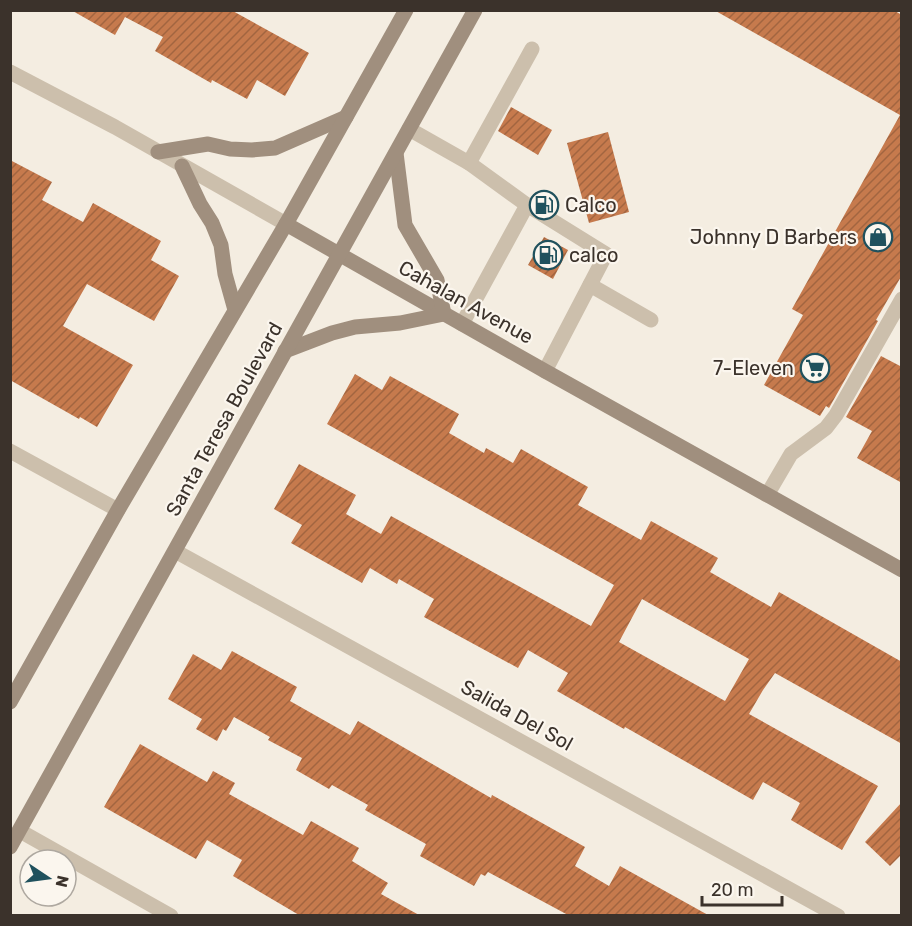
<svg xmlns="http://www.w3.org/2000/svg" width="912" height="926" font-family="Rubik,sans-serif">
<defs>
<pattern id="building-hatch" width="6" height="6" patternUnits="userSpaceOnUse" patternTransform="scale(1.5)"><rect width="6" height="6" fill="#c67a4d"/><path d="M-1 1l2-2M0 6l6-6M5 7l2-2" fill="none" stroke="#a26540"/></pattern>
</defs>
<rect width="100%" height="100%" fill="#f4ede1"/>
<!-- building -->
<g fill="url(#building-hatch)" fill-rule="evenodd">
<path d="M71,10H231L309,53L285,96L257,80L247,99L212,80L211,83L155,51L163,37L125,17L115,35Z"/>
<path d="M714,10H893L902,15V275L876,320L878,321L829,408L826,406L820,416L764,385L803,315L792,309L900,115Z"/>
<path d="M511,107L552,130L538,155L498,131Z"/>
<path d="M608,132L629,212L589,223L567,143Z"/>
<path d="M10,160L52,182L42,200L83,222L93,203L161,241L151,260L179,276L154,321L87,284L63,326L133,365L97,427L80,417L79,419L10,380Z"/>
<path d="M544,237L568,250L553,279L528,265Z"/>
<path d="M881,356L902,367V483L857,458L872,431L846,417Z"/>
<path d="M355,374L382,390L390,376L459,414L449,433L484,453L486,448L513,463L521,449L588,487L578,505L641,540L651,521L718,558L710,572L771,607L779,592L902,662V744L775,673L763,690L749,714L878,786L842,850L791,820L800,803L763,782L753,800L625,727L624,729L557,691L568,673L528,650L518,668L424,617L434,599L399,579L397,584L370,568L362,583L291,543L302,525L274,509L299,464L356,495L346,514L381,534L391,516L591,626L614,585L327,424ZM642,599L749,659L725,701L619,642Z"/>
<path d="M232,651L297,687L290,701L350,735L358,721L491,798L492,795L585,847L575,866L609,886L620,866L708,915H568L488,872L485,876L481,874L474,886L420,856L426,844L365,810L368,805L332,785L329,789L296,770L302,758L268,740L270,737L234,717L226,731L223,729L217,741L196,729L202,719L168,699L193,654L221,670Z"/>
<path d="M140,744L207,782L213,771L235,783L229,794L303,835L311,821L359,848L352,861L388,883L381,894L419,915H299L233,876L242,860L207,840L196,859L104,807Z"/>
<path d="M902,802V854L890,866L865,842Z"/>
</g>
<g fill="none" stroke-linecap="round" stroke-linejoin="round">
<!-- lane -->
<g stroke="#ccbfac" stroke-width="15">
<path d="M409,129L469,163L527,205L462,324"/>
<path d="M469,163L532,49"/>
<path d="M527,205L606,254L545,371"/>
<path d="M590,285L651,320"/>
<path d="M767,495L791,454L826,428L836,415L902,299"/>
</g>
<!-- street -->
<g stroke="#ccbfac" stroke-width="15">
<path d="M10,72L115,127L286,224"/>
<path d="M10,451L118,510"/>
<path d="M175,551L838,916"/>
<path d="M20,831L171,916"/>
</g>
<!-- secondary -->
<g stroke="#a08f7e" stroke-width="15">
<path d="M158,152L208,144L230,149L252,150L275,148L346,117"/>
<path d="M182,166L200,204L212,223L221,245L225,274L235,310"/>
<path d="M286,224L545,371L902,570"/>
<path d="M285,351L332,333L355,327L400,323L444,314L437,280L405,225L396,153"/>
<path d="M10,702L118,510L286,224L406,10"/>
<path d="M10,847C166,569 319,289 475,10"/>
</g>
</g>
<!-- icons -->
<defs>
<g id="fuel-ring" transform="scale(1.5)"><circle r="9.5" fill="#fbf6ee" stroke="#20515d" stroke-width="1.5"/><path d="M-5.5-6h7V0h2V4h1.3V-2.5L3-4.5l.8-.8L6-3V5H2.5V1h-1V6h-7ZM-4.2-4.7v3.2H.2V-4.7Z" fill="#20515d"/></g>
<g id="shop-ring" transform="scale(1.5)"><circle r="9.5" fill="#fbf6ee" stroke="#20515d" stroke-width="1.5"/><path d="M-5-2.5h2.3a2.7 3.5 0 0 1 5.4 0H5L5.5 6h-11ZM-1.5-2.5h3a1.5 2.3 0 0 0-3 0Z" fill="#20515d"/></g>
<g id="supermarket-ring" transform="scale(1.5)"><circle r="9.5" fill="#fbf6ee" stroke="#20515d" stroke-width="1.5"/><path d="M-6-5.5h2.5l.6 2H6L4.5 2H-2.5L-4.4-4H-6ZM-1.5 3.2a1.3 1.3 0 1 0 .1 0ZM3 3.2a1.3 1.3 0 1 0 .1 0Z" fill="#20515d"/></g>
</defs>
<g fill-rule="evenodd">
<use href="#fuel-ring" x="544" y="205"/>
<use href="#shop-ring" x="878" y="237"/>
<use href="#fuel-ring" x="548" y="255"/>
<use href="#supermarket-ring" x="815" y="368"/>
</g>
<g text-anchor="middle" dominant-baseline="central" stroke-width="4.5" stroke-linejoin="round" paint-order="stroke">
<!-- poi labels -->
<g font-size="20" fill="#3b322b" stroke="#fbf6ee" text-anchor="start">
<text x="565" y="205">Calco</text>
<text x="857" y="237" text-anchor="end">Johnny D Barbers</text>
<text x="569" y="255">calco</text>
<text x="794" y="368" text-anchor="end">7-Eleven</text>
</g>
<!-- street labels -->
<g font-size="20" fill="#3b322b" stroke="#fbf6ee">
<text transform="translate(466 302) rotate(29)">Cahalan Avenue</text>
<text transform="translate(224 419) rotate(-61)">Santa Teresa Boulevard</text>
<text transform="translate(517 715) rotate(29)">Salida Del Sol</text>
</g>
</g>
<!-- border -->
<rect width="912" height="926" fill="none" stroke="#3b322b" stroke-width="24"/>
<!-- north arrow -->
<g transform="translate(48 878) rotate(103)"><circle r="28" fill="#fbf6ee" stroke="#aea8a0" stroke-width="1.5"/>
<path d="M0-4.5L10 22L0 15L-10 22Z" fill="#20515d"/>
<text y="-9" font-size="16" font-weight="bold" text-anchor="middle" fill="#3b322b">N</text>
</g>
<!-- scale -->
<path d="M702 896v9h80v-9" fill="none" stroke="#3b322b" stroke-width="3"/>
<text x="711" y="896" font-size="18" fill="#3b322b" stroke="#fbf6ee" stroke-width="4.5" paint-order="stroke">20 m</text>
</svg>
